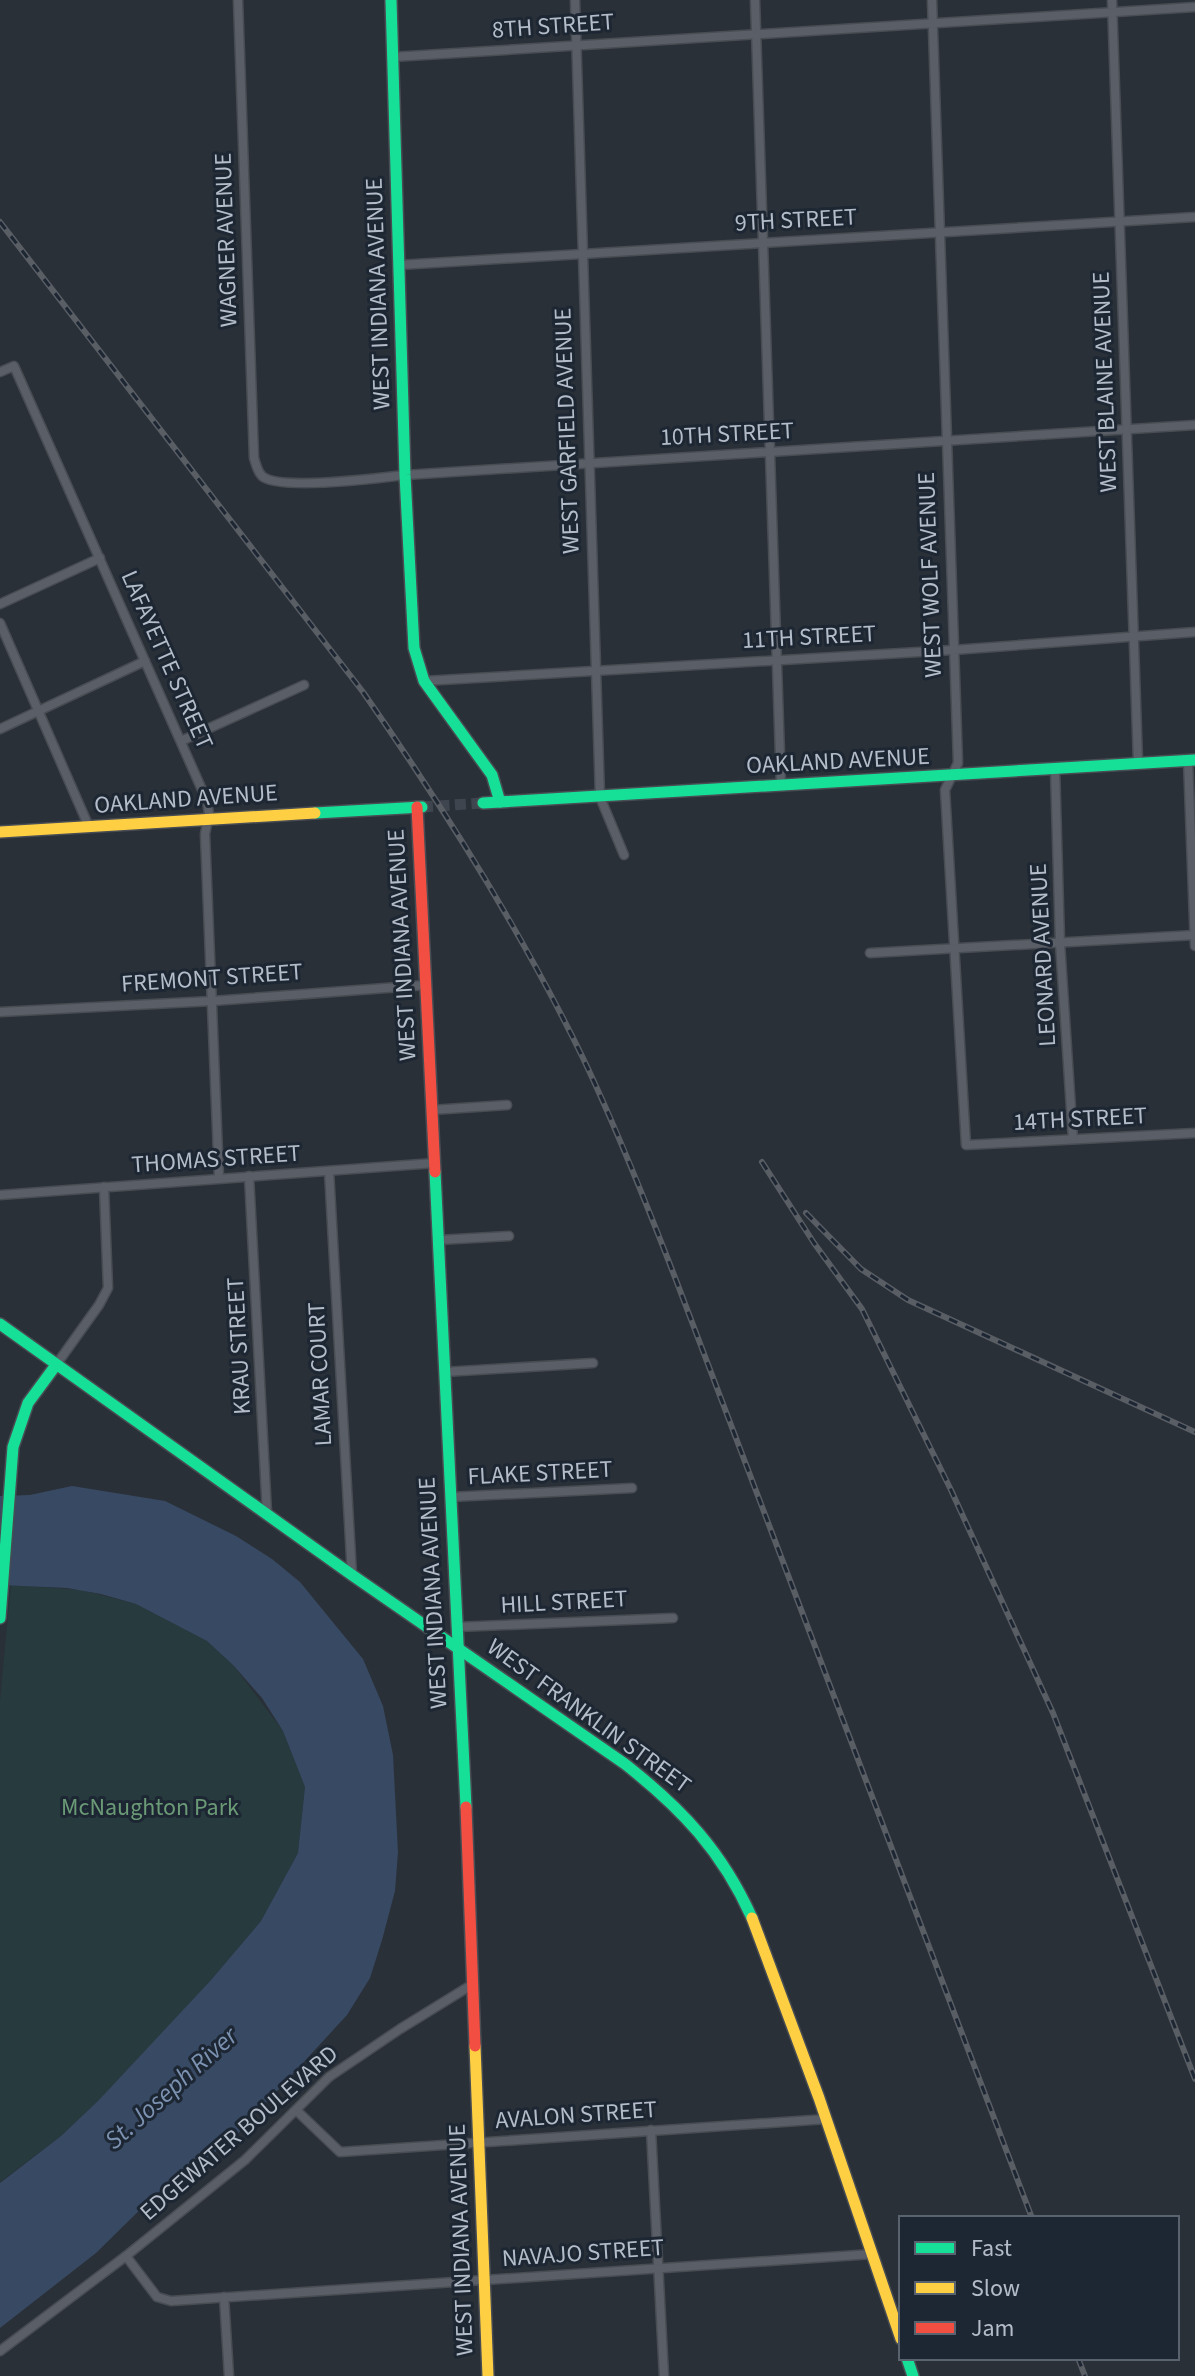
<svg xmlns="http://www.w3.org/2000/svg" width="1195" height="2376" font-family="'Source Sans 3',sans-serif">
<rect width="100%" height="100%" fill="#2a3038"/>
<!-- green -->
<path fill="#273a3e" d="M11,1585L82,1590L136,1604L207,1641L233,1665L283,1731L305,1787L298,1853L261,1921L211,1980L100,2100L61,2136L0,2182V1701Z"/>
<!-- water -->
<path fill="#384963" d="M72,1486L165,1501L236,1536L272,1559L300,1582L363,1659L383,1706L393,1755L398,1852L395,1891L382,1940L370,1978L347,2015L232,2140L155,2195L96,2253L0,2328V2183L61,2136L99,2100L211,1980L261,1921L298,1853L305,1787L283,1731L262,1698L233,1665L207,1641L136,1604L101,1594L67,1588L0,1585V1496L30,1495Z"/>
<g fill="none" stroke-linecap="round" stroke-linejoin="round">
<!-- secondary-tunnel -->
<path stroke="#3f454e" stroke-width="11" stroke-dasharray="11 5.5" stroke-linecap="butt" d="M422,807L483,803"/>
<!-- street casing -->
<g stroke="#484c53" stroke-width="11">
<g id="street">
<path d="M238,0L254,458C256,464 257,471 262,476C278,491 381,478 405,475L1195,425"/>
<path d="M575,0L600,797L624,855"/>
<path d="M755,0L781,786"/>
<path d="M932,0L958,763L945,790L966,1145L1195,1133"/>
<path d="M1112,0L1138,762"/>
<path d="M392,57L1195,7"/>
<path d="M399,265L1195,217"/>
<path d="M0,372L14,366L207,801L209,814L205,834L219,1178"/>
<path d="M0,604L100,558"/>
<path d="M0,623L89,827"/>
<path d="M424,681L953,650L1195,632"/>
<path d="M0,729L145,661"/>
<path d="M181,741L304,685"/>
<path d="M1188,760L1195,946"/>
<path d="M1055,768L1060,943L1073,1139"/>
<path d="M870,953L1195,935"/>
<path d="M0,1012L212,1001L426,985"/>
<path d="M431,1110L507,1105"/>
<path d="M329,1171L352,1575"/>
<path d="M249,1176L267,1513"/>
<path d="M0,1195L435,1163"/>
<path d="M438,1240L509,1236"/>
<path d="M56,1365L99,1305L108,1288L104,1187"/>
<path d="M444,1372L593,1363"/>
<path d="M450,1497L632,1488"/>
<path d="M457,1627L673,1618"/>
<path d="M296,2110L340,2152L827,2119"/>
<path d="M651,2130L664,2376"/>
<path d="M126,2256L157,2297L171,2301L873,2254"/>
<path d="M224,2297L229,2376"/>
<path d="M0,2351L126,2256L245,2160L329,2077L400,2029L473,1984"/>
</g>
</g>
<!-- fast casing -->
<g stroke="#484c53" stroke-width="14">
<g id="fast">
<path d="M391,0L405,475L414,648L424,681L492,775L500,802"/>
<path d="M483,803L1195,760"/>
<path d="M315,813L422,807"/>
<path d="M435,1172L466,1807"/>
<path d="M0,1324L352,1575L625,1764C682,1809 722,1851 752,1918"/>
<path d="M0,1618L13,1447L28,1403L56,1365"/>
<path d="M907,2358L913,2376"/>
</g>
</g>
<!-- slow casing -->
<g stroke="#484c53" stroke-width="14">
<g id="slow">
<path d="M0,832L315,813"/>
<path d="M752,1918L819,2098L901,2339"/>
<path d="M475,2046L488,2376"/>
</g>
</g>
<!-- jam casing -->
<g stroke="#484c53" stroke-width="14">
<g id="jam">
<path d="M417,807L435,1172"/>
<path d="M466,1807L475,2046"/>
</g>
</g>
<!-- street -->
<use href="#street" stroke="#5a5e66" stroke-width="8"/>
<!-- fast -->
<use href="#fast" stroke="#16e098" stroke-width="11"/>
<!-- slow -->
<use href="#slow" stroke="#ffcf43" stroke-width="11"/>
<!-- jam -->
<use href="#jam" stroke="#f24e42" stroke-width="11"/>
<!-- rail casing -->
<g stroke="#595d64" stroke-width="6">
<g id="rail">
<path d="M0,222L363,692C444,808 520,929 582,1056C617,1129 647,1205 676,1280L1032,2218"/>
<path d="M762,1162L814,1243L862,1309L951,1490L1053,1713L1195,2079"/>
<path d="M806,1213L861,1269L908,1300L1195,1432"/>
<path d="M1078,2358L1085,2376"/>
</g>
</g>
<!-- rail -->
<use href="#rail" stroke="#1d2633" stroke-width="3" stroke-dasharray="9" stroke-linecap="butt"/>
</g>
<g text-anchor="middle" dominant-baseline="central" stroke-width="6" stroke-linejoin="round" paint-order="stroke">
<!-- street labels -->
<g font-size="24" fill="#b4bcc9" stroke="#1d2633">
<text transform="translate(553 26) rotate(-4)">8TH STREET</text>
<text transform="translate(796 220) rotate(-3)">9TH STREET</text>
<text transform="translate(226 240) rotate(-92)">WAGNER AVENUE</text>
<text transform="translate(378 294) rotate(-92)">WEST INDIANA AVENUE</text>
<text transform="translate(1105 382) rotate(-92)">WEST BLAINE AVENUE</text>
<text transform="translate(567 431) rotate(-92)">WEST GARFIELD AVENUE</text>
<text transform="translate(727 434) rotate(-3)">10TH STREET</text>
<text transform="translate(930 575) rotate(-92)">WEST WOLF AVENUE</text>
<text transform="translate(809 637) rotate(-3)">11TH STREET</text>
<text transform="translate(167 660) rotate(66)">LAFAYETTE STREET</text>
<text transform="translate(838 761) rotate(-3)">OAKLAND AVENUE</text>
<text transform="translate(186 799) rotate(-4)">OAKLAND AVENUE</text>
<text transform="translate(402 945) rotate(-93)">WEST INDIANA AVENUE</text>
<text transform="translate(1043 955) rotate(-93)">LEONARD AVENUE</text>
<text transform="translate(212 978) rotate(-4)">FREMONT STREET</text>
<text transform="translate(1080 1119) rotate(-3)">14TH STREET</text>
<text transform="translate(216 1159) rotate(-4)">THOMAS STREET</text>
<text transform="translate(239 1346) rotate(-93)">KRAU STREET</text>
<text transform="translate(320 1374) rotate(-93)">LAMAR COURT</text>
<text transform="translate(540 1473) rotate(-3)">FLAKE STREET</text>
<text transform="translate(433 1593) rotate(-93)">WEST INDIANA AVENUE</text>
<text transform="translate(564 1602) rotate(-3)">HILL STREET</text>
<text transform="translate(589 1716) rotate(36)">WEST FRANKLIN STREET</text>
<text transform="translate(576 2115) rotate(-4)">AVALON STREET</text>
<text transform="translate(239 2133) rotate(-41)">EDGEWATER BOULEVARD</text>
<text transform="translate(461 2240) rotate(-92)">WEST INDIANA AVENUE</text>
<text transform="translate(583 2253) rotate(-4)">NAVAJO STREET</text>
</g>
<!-- park labels -->
<g font-size="24" fill="#6b9a76" stroke="#1d2633">
<text x="150" y="1807">McNaughton Park</text>
</g>
<!-- water labels -->
<g font-size="26" font-style="italic" fill="#7c92b1" stroke="#1d2633">
<text transform="translate(171 2088) rotate(-42)">St. Joseph River</text>
</g>
</g>
<!-- legend -->
<rect x="899" y="2216" width="280" height="144" fill="#1d2633" stroke="#59626f" stroke-width="2"/>
<rect x="915" y="2242" width="40" height="12" fill="#16e098" stroke="#59626f" stroke-width="2"/>
<text x="971" y="2256" font-size="24" fill="#b4bcc9">Fast</text>
<rect x="915" y="2282" width="40" height="12" fill="#ffcf43" stroke="#59626f" stroke-width="2"/>
<text x="971" y="2296" font-size="24" fill="#b4bcc9">Slow</text>
<rect x="915" y="2322" width="40" height="12" fill="#f24e42" stroke="#59626f" stroke-width="2"/>
<text x="971" y="2336" font-size="24" fill="#b4bcc9">Jam</text>
</svg>
